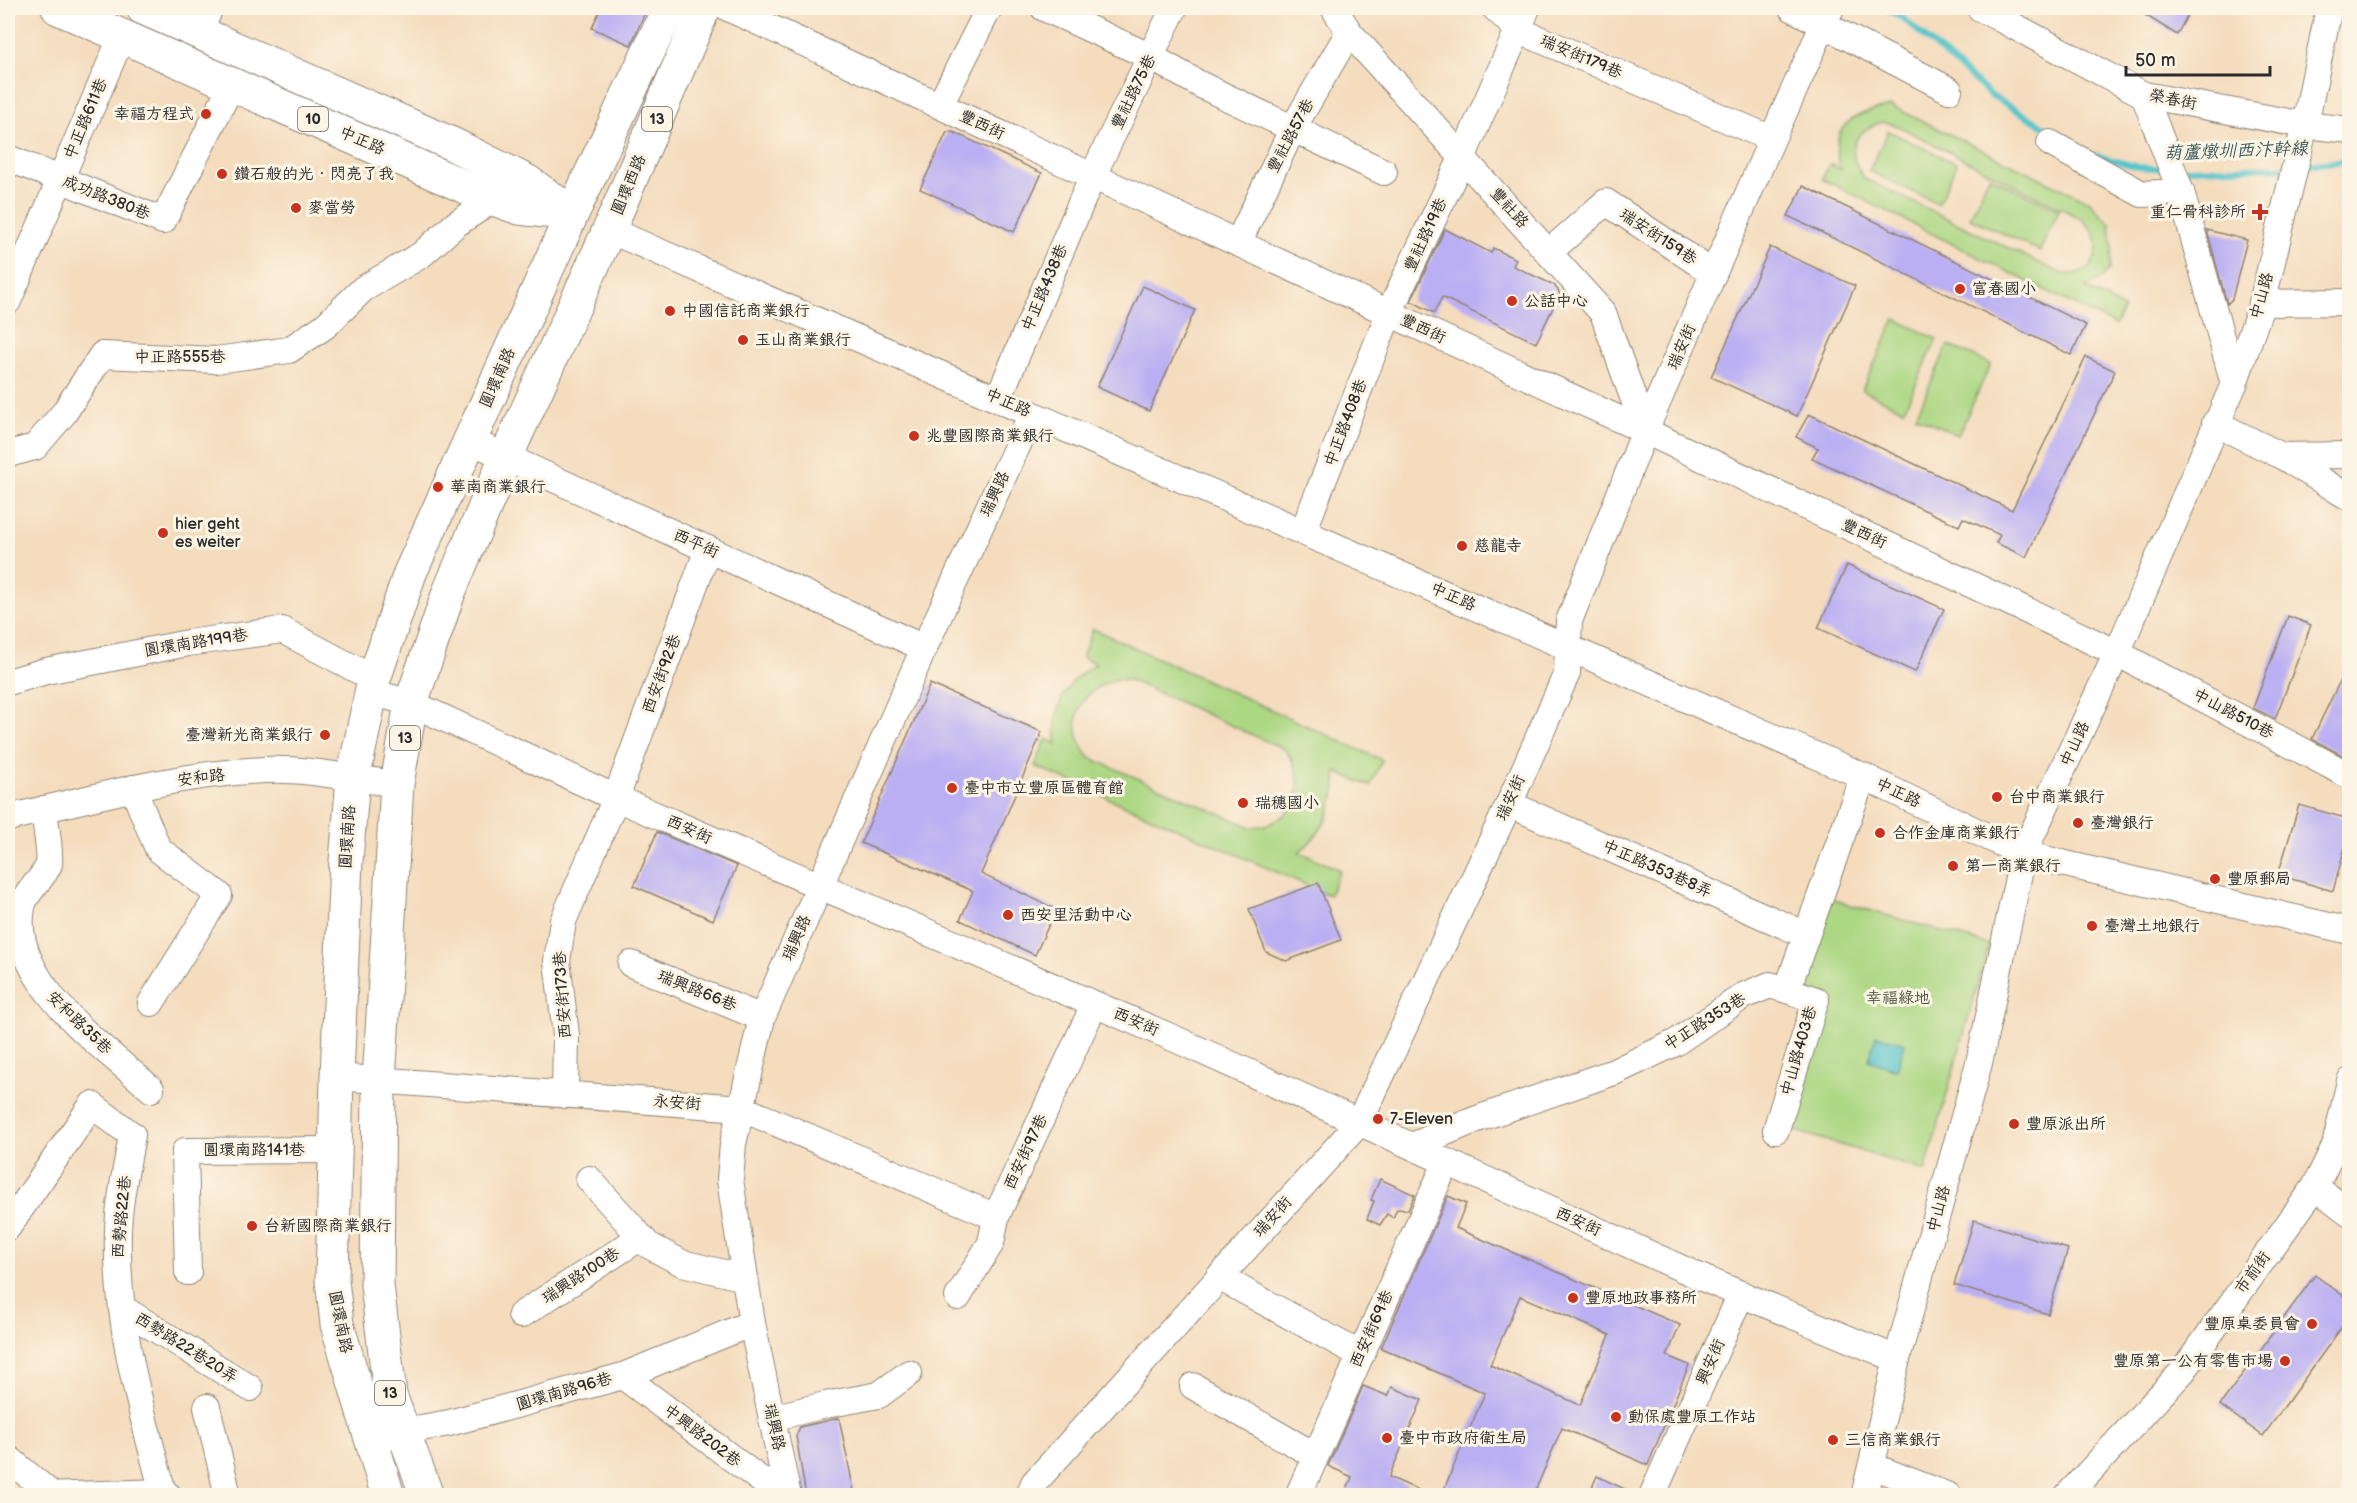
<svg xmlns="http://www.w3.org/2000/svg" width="2357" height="1503" font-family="'Balsamiq Sans','LXGW WenKai TC',sans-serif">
<rect width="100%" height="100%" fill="#fcf5e5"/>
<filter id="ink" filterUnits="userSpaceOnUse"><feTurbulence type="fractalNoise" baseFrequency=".0167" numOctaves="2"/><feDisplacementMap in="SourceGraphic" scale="12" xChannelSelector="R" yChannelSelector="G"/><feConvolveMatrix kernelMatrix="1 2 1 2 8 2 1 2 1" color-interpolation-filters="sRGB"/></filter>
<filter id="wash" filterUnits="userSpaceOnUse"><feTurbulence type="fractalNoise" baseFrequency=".008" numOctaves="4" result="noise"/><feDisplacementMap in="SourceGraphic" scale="24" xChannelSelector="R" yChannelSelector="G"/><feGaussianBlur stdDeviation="1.35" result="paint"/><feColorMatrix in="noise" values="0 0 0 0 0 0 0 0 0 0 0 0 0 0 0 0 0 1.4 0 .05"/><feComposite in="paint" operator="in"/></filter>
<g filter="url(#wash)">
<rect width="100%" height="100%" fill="#f4dcbd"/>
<!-- green -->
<g fill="#acd783" stroke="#6c8157" stroke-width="1.5" fill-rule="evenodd">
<path d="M1891,106L2090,202L2110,223L2112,248L2110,268L2102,278L2086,288L2124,309L2115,325L1822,179L1830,164L1841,169C1827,125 1853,113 1891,106ZM1883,122L1896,125L2082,219C2086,223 2092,229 2094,234C2100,245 2096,263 2086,270C2079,275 2070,274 2062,274L1865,179C1845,153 1851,131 1883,122Z"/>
<path d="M1888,131L1957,164L1938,204L1869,171Z"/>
<path d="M1989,176L2059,210L2040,251L1970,218Z"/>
<path d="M1895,319L1937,339L1904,410L1862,390Z"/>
<path d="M1948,345L1991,364L1958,435L1916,416Z"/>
<path d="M1093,629L1382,760L1370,786L1336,772C1337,806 1325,831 1299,852L1340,870L1329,895L1035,766L1046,739L1057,744C1051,709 1065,681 1096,664L1082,657ZM1119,679L1130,680L1284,749C1314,782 1295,826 1251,827L1090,758C1063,727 1078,687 1119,679Z"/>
<path d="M1827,898L1989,945L1925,1171L1786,1128L1825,998L1798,988Z"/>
</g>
<!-- water -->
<path fill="#56c4cb" stroke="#40787b" stroke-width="1.5" d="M1876,1035L1905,1043L1897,1070L1869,1060Z"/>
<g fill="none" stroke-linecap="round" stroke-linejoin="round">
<!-- stream -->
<g stroke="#56c4cb" stroke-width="6">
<path d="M1884,8L1904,19L1992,96L2057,134"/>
<path d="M2094,155L2139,167L2166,169"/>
<path d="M2302,165L2350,161"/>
<path d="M2180,169L2289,167"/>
</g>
</g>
<g id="blocks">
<!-- building -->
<g fill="#baaff3" fill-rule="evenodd">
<path d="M601,8H647L631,45L592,28Z"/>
<path d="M2134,8H2191L2177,35Z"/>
<path d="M947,132H953L1042,173L1014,232L920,189Z"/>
<path d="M1803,186L2086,325L2071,355L1788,216Z"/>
<path d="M1445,229L1491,253L1493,248L1516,259L1513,266L1554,285L1560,293L1536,343L1442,297L1434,313L1411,301Z"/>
<path d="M2207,230L2247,240L2232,299L2227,304Z"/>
<path d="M1770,247L1855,286L1797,416L1711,377Z"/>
<path d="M1143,286L1195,310L1149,411L1097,387Z"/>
<path d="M2086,357L2115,371L2026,557L1996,543L2000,535L1963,518L1959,526L1812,458L1818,448L1796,437L1809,414L2012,510Z"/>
<path d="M1847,565L1944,609L1915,672L1818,628Z"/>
<path d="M2288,616L2311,625L2275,719L2253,708Z"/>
<path d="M2349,662V759L2312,739Z"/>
<path d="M930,684L1042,732L981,874L1056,909L1035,955L960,920L973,891L861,843Z"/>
<path d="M2299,805L2349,819V833L2333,891L2278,875Z"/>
<path d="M657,832L737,866L713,920L634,886Z"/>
<path d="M1318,883L1341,940L1286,961L1266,952L1249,909Z"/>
<path d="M1380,1179L1415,1195L1408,1210L1397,1209L1393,1218L1387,1214L1380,1225L1367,1219L1374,1201L1371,1200Z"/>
<path d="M1448,1196L1466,1204L1456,1228L1680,1325L1667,1356L1689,1365L1648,1465L1562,1428L1533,1496H1441L1485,1393L1381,1348ZM1520,1296L1610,1335L1580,1405L1490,1365Z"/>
<path d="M1974,1220L2068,1249L2048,1314L1954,1285Z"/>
<path d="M2315,1275L2349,1300V1317L2263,1436L2220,1405Z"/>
<path d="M1363,1386L1388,1396L1392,1387L1422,1400L1389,1477L1432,1496H1344L1352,1477L1328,1466Z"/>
<path d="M839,1418L855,1496H806L796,1436L800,1427Z"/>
<path d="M1597,1476L1637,1495V1496H1588Z"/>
</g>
</g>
</g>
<g filter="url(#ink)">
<use href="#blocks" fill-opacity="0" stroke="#908474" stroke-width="1.5"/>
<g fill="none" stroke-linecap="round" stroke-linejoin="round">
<!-- minor casing -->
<g stroke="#908474" stroke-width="28">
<g id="minor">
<path d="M728,8L1645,431L2117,653L2350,776"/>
<path d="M1044,8L1151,57L1201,85L1384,172"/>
<path d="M1334,8L1349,32L1603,313L1645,431"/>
<path d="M1495,8L1518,30L1527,8"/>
<path d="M1792,8L1949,90"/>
<path d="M1980,8L2144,95L2305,125L2350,130"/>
<path d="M199,33L210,8"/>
<path d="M2144,95L2181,192L2234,384"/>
<path d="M940,105L989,8"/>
<path d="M2050,143L2142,194L2181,192"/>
<path d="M8,158L163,221L232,84"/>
<path d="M609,230L1863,776L2023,854L2350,931"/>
<path d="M1238,243L1293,128L1349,32"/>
<path d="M1549,252L1606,202L1713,273"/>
<path d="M8,301L122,36"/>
<path d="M2262,303L2350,302"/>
<path d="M998,399L1092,177L1174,8"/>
<path d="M2215,423L2282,456L2350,455"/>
<path d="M469,440L924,648"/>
<path d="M8,454L35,447L64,413L102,355L216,360L289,350L325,326L363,289L421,255L456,224L494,199"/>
<path d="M2282,456L2350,498"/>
<path d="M1303,532L1389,313L1463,156L1518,30L1772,139"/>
<path d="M8,682L46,671L188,643L282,630L374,679"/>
<path d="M371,692L411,703L616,798L1173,1038L1707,1280L1897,1359"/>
<path d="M133,788L158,849L219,895L151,1003"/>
<path d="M1509,804L1806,935"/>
<path d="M44,809C45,820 51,856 49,864C44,879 25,891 22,907C8,981 102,1046 151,1089"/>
<path d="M8,818C92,798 177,774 265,770C308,768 354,779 397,784"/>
<path d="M631,964L762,1018"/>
<path d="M337,1077L741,1108L996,1217"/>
<path d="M565,1095L566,1035L557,961L563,921L616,798L708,549"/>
<path d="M1776,1130L1816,1000L1787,990"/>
<path d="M1412,1146L1477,1119L1614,1072L1675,1043L1743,996L1770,985L1787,990L1863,776"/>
<path d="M589,1179L648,1245L682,1263L745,1278"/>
<path d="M2315,1187L2350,1213"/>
<path d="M8,1227L92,1105L132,1135C127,1166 119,1198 118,1230C115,1320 140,1406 163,1492L161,1496"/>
<path d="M188,1272L185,1151L335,1150"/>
<path d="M1219,1277L1361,1355"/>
<path d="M958,1297L991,1243L996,1217L1094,1005"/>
<path d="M122,1308L250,1388"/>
<path d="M521,1315L641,1237"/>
<path d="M623,1376L782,1496"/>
<path d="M1193,1386L1314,1455"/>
<path d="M207,1407L228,1496"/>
<path d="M772,1418L825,1405L879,1395L909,1373"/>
<path d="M387,1437L405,1431L449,1423L623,1376L752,1323"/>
<path d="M8,1458L52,1495"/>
<path d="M1872,1466L1949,1496"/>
<path d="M43,1496L163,1492L169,1496"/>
<path d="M788,1496L752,1323L745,1278L730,1180L733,1144L762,1018L924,648L1032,414"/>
<path d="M1029,1496L1034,1483L1359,1123L1509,804L1567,673L1569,621L1645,431L1772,139L1831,8"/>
<path d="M1298,1496L1446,1163"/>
<path d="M1652,1496L1741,1294"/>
<path d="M1864,1496L1897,1359L1979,1063L2023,854L2117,653L2234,384L2262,303L2305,125L2329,8"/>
<path d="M2067,1496L2183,1371L2315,1187L2335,1146L2350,1081"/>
</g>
</g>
<!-- major casing -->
<g stroke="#908474" stroke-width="35">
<g id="major">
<path d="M58,8L488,197L519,208L572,214"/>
<path d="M143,8L452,144L528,182L570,212"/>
<path d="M388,1496L337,1324L332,1280L337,1077L346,861L353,779L374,679L410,573L572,214L669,8"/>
<path d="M427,1496L390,1395L377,1285L379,1081L397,784L411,703L449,592L506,457L609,230L704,8"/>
</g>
</g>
<!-- minor -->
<use href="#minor" stroke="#fff" stroke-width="26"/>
<!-- major -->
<use href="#major" stroke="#fff" stroke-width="33"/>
</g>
</g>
<!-- markers -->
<g fill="#c8321e" stroke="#fcf5e5" stroke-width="2">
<circle cx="206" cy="114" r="6"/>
<circle cx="222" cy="174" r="6"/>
<circle cx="296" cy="208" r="6"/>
<path d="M2257 203h6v6h6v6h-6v6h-6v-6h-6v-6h6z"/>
<circle cx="1960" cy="289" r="6"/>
<circle cx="1512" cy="301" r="6"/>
<circle cx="670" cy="311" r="6"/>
<circle cx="743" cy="340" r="6"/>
<circle cx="914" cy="436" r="6"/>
<circle cx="438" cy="487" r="6"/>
<circle cx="163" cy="533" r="6"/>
<circle cx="1462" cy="546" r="6"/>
<circle cx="325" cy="735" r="6"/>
<circle cx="952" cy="788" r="6"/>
<circle cx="1997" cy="797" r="6"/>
<circle cx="1243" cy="803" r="6"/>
<circle cx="2078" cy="823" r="6"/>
<circle cx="1880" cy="833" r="6"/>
<circle cx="1953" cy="866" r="6"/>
<circle cx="2215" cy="879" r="6"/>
<circle cx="1008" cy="915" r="6"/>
<circle cx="2092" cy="926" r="6"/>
<circle cx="1378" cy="1119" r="6"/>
<circle cx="2014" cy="1124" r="6"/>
<circle cx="252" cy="1226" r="6"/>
<circle cx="1573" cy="1298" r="6"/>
<circle cx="2312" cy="1324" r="6"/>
<circle cx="2285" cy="1361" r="6"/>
<circle cx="1616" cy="1417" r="6"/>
<circle cx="1387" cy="1438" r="6"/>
<circle cx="1833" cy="1440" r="6"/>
</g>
<g text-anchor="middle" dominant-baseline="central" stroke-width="6" stroke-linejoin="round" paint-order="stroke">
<!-- shield labels -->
<g fill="#fcf5e5" stroke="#6a6863" stroke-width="1.5">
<rect x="298" y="107" width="30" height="24" rx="4.5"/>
<rect x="642" y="107" width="30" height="24" rx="4.5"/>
<rect x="390" y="726" width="30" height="24" rx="4.5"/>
<rect x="375" y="1381" width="30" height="24" rx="4.5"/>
</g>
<g font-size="15" font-weight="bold" fill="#2b2b2b">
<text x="313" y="119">10</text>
<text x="657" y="119">13</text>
<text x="405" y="738">13</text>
<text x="390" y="1393">13</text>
</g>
<!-- street labels -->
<g font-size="16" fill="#2b2b2b" stroke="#fcf5e5">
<text transform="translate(1581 57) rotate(23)">瑞安街179巷</text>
<text transform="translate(1134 92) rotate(-64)">豐社路75巷</text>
<text transform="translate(2173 100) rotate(11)">榮春街</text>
<text transform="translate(86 119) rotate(-67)">中正路611巷</text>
<text transform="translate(982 125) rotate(25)">豐西街</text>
<text transform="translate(1291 136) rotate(-62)">豐社路57巷</text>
<text transform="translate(362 141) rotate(24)">中正路</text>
<text transform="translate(629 185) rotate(-67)">圓環西路</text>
<text transform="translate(106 198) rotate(22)">成功路380巷</text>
<text transform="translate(1509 208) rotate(48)">豐社路</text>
<text transform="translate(1426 235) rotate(-65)">豐社路19巷</text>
<text transform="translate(1658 237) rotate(33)">瑞安街159巷</text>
<text transform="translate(1045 288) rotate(-67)">中正路438巷</text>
<text transform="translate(2262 296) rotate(-74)">中山路</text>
<text transform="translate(1423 329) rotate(25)">豐西街</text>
<text transform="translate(1682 347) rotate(-67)">瑞安街</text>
<text x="180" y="357">中正路555巷</text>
<text transform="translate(498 378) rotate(-66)">圓環南路</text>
<text transform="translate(1008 403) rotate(24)">中正路</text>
<text transform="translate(1346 423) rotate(-69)">中正路408巷</text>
<text transform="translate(995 494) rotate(-65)">瑞興路</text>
<text transform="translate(1864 534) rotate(25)">豐西街</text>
<text transform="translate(696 544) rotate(24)">西平街</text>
<text transform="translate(1453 597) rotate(24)">中正路</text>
<text transform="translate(196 643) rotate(-9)">圓環南路199巷</text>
<text transform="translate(662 674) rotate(-70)">西安街92巷</text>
<text transform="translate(2233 714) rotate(28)">中山路510巷</text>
<text transform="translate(2075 744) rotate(-65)">中山路</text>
<text transform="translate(201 778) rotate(-7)">安和路</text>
<text transform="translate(1898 793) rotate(26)">中正路</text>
<text transform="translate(1511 798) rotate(-66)">瑞安街</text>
<text transform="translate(689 830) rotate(24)">西安街</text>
<text transform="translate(348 837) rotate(-86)">圓環南路</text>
<text transform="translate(1657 869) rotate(24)">中正路353巷8弄</text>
<text transform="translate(797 938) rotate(-66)">瑞興路</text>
<text transform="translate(697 991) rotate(22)">瑞興路66巷</text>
<text transform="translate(563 995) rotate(-94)">西安街173巷</text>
<text transform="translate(1136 1022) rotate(23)">西安街</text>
<text transform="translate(1705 1022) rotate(-32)">中正路353巷</text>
<text transform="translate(79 1023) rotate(44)">安和路35巷</text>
<text transform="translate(1799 1051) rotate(-74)">中山路403巷</text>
<text transform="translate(677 1103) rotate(4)">永安街</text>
<text x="254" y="1150">圓環南路141巷</text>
<text transform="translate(1026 1152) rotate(-65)">西安街97巷</text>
<text transform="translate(1939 1209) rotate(-75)">中山路</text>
<text transform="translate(122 1217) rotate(-85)">西勢路22巷</text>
<text transform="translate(1273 1217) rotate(-48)">瑞安街</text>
<text transform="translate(1578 1222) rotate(24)">西安街</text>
<text transform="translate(2253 1273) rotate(-54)">市前街</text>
<text transform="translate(581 1276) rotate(-33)">瑞興路100巷</text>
<text transform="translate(340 1322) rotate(79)">圓環南路</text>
<text transform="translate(1372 1329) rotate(-66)">西安街69巷</text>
<text transform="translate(186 1348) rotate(32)">西勢路22巷20弄</text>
<text transform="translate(1711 1362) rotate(-66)">興安街</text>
<text transform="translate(564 1392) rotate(-16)">圓環南路96巷</text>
<text transform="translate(774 1427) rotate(78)">瑞興路</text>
<text transform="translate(702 1436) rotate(37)">中興路202巷</text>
</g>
<!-- poi labels -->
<g font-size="16" fill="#2b2b2b" stroke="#fcf5e5" text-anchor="start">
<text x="194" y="114" text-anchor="end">幸福方程式</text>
<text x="234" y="174">鑽石般的光‧閃亮了我</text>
<text x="308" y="208">麥當勞</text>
<text x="2246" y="212" text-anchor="end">重仁骨科診所</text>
<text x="1972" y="289">富春國小</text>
<text x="1524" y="301">公話中心</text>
<text x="682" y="311">中國信託商業銀行</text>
<text x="755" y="340">玉山商業銀行</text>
<text x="926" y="436">兆豐國際商業銀行</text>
<text x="450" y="487">華南商業銀行</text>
<text x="175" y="524">hier geht<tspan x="175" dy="18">es weiter</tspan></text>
<text x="1474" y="546">慈龍寺</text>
<text x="313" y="735" text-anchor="end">臺灣新光商業銀行</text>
<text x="964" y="788">臺中市立豐原區體育館</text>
<text x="2009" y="797">台中商業銀行</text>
<text x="1255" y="803">瑞穗國小</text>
<text x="2090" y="823">臺灣銀行</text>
<text x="1892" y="833">合作金庫商業銀行</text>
<text x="1965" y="866">第一商業銀行</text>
<text x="2227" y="879">豐原郵局</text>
<text x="1020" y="915">西安里活動中心</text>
<text x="2104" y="926">臺灣土地銀行</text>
<text x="1390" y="1119">7-Eleven</text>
<text x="2026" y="1124">豐原派出所</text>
<text x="264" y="1226">台新國際商業銀行</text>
<text x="1585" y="1298">豐原地政事務所</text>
<text x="2300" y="1324" text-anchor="end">豐原桌委員會</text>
<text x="2273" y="1361" text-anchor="end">豐原第一公有零售市場</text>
<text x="1628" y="1417">動保處豐原工作站</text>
<text x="1399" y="1438">臺中市政府衛生局</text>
<text x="1845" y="1440">三信商業銀行</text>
</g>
<!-- park labels -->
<g font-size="16" fill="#4b5641" stroke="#fcf5e5">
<text x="1898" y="998">幸福綠地</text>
</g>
<!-- water labels -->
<g font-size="18" font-style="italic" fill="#38595b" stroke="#fcf5e5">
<text transform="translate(2236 151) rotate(-2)">葫蘆燉圳西汴幹線</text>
</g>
</g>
<!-- margin -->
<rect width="2357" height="1503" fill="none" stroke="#fcf5e5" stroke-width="30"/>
<!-- scale -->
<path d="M2126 66v9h144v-9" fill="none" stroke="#2b2b2b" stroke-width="3"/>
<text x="2135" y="66" font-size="18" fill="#2b2b2b" stroke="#fcf5e5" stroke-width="4.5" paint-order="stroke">50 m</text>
</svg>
